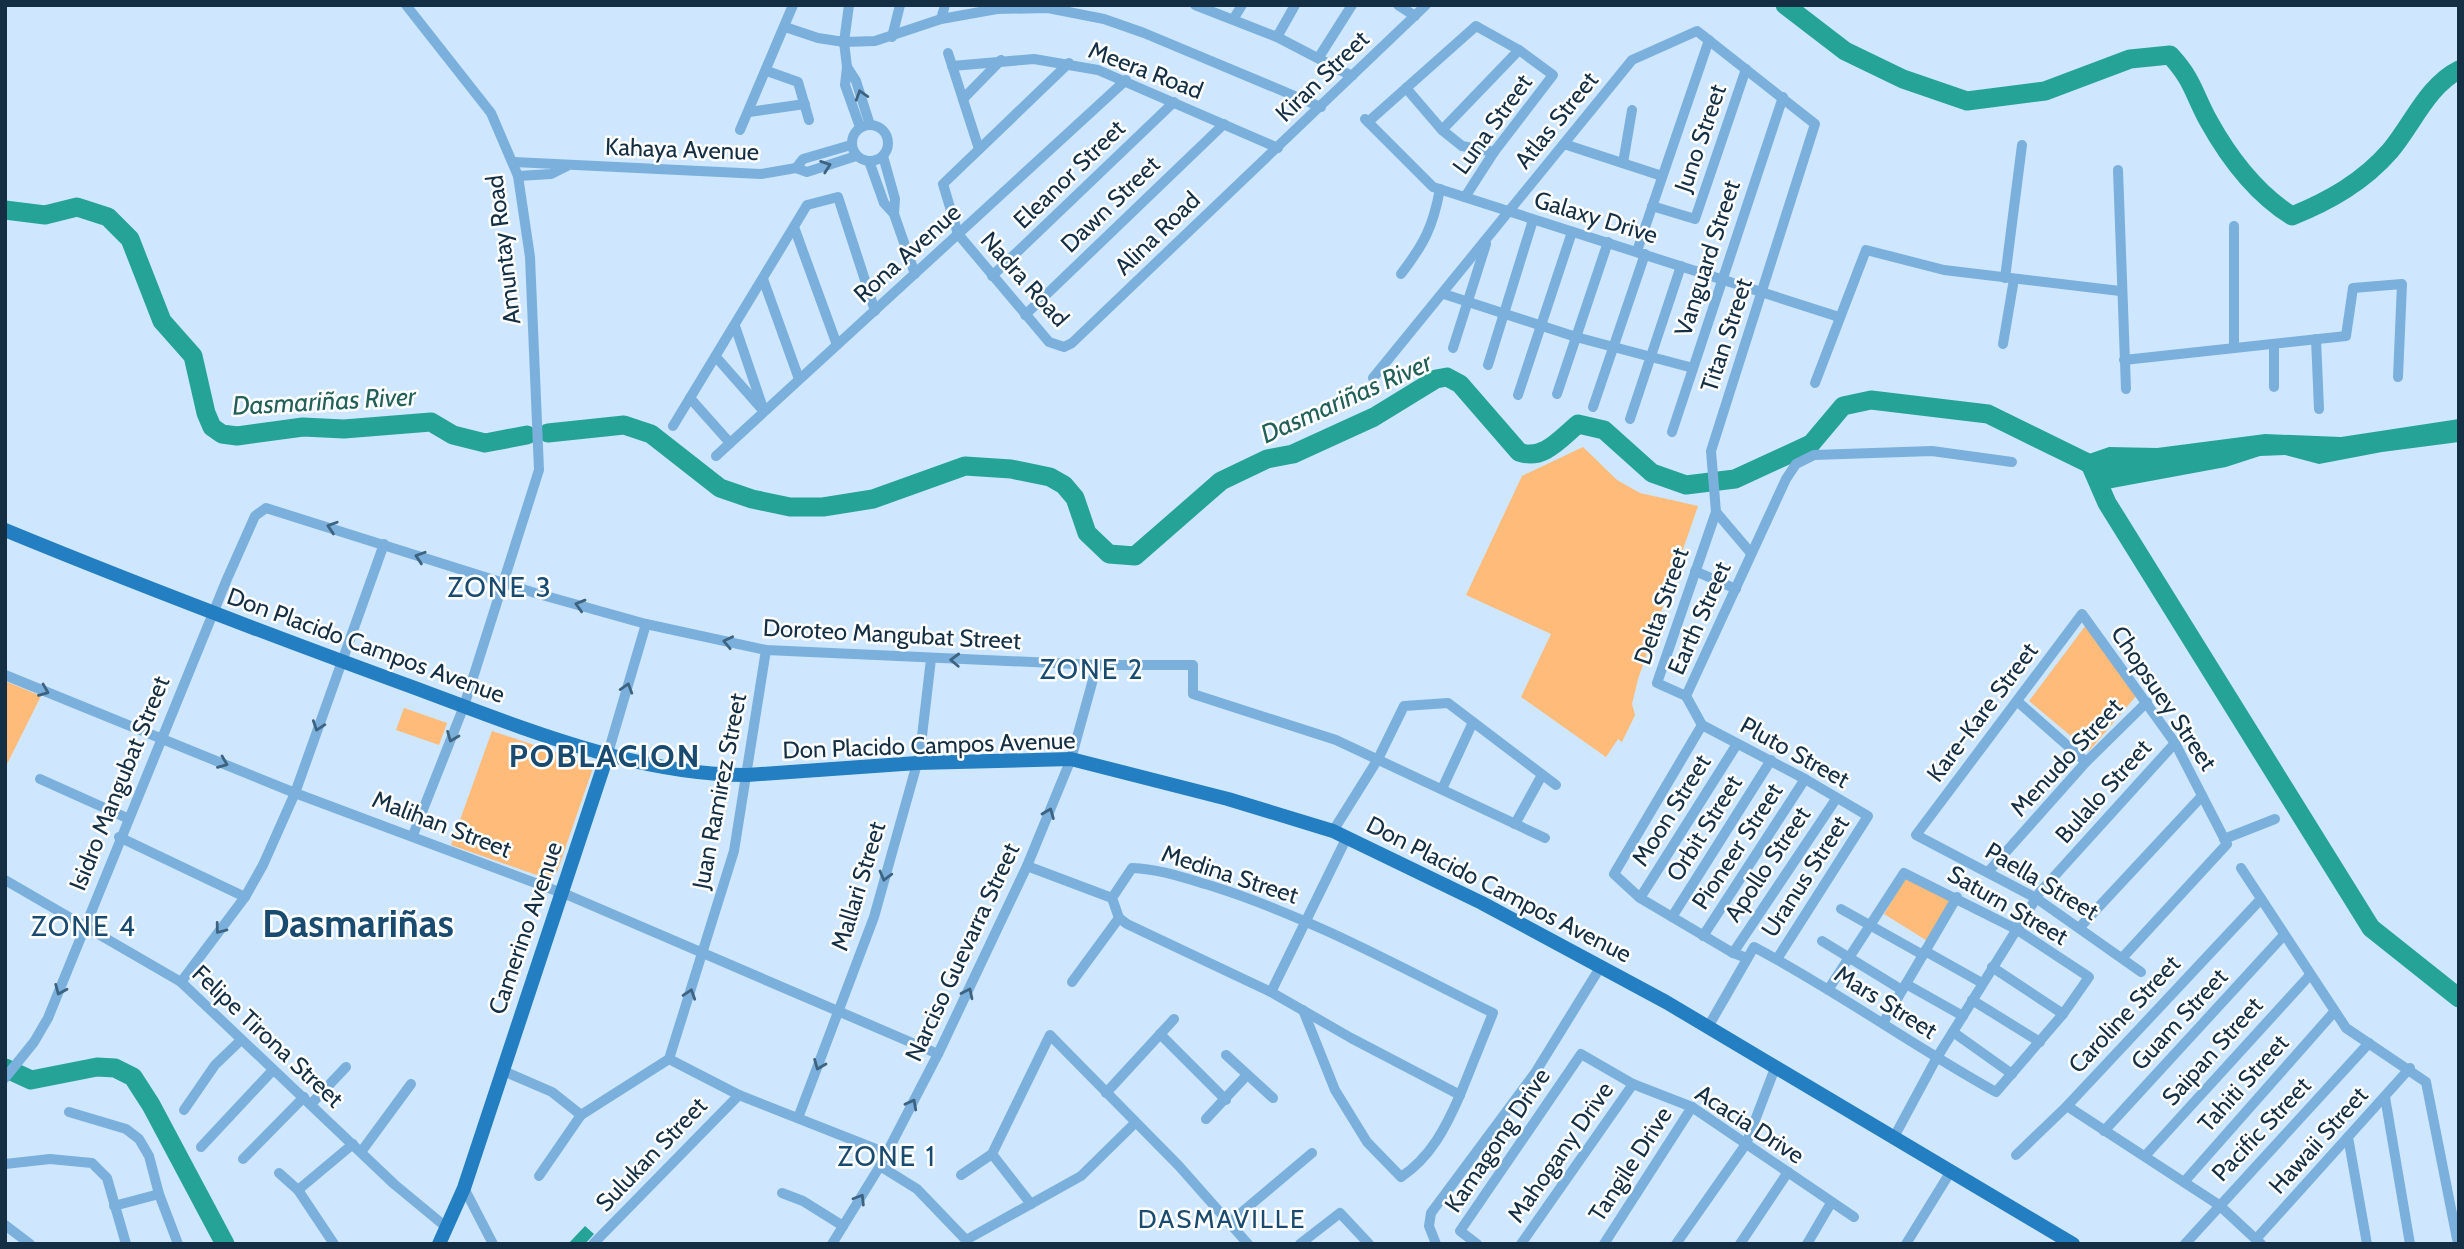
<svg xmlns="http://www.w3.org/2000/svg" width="2464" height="1249" font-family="Cabin,sans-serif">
<rect width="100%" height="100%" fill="#cee7fe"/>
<!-- green -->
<g fill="#febb79">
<path d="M1583,447L1617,480L1640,493L1698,506L1638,679L1632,704L1635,715L1622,742L1618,739L1606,757L1521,697L1551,634L1466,595L1522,476Z"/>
<path d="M2086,625L2137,695L2089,751L2029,701Z"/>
<path d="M5,681L41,696L5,768Z"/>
<path d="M404,708L447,723L439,745L396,730Z"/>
<path d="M492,731L594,765L557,872L548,879L451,845Z"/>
<path d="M1905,879L1953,900L1929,942L1884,914Z"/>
</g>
<!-- water -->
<g fill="#26a397">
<path d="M2459,419V442L2382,452L2319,464L2285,455L2260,456L2226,467L2107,489L2086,455L2109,447L2157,448L2265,434L2341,437Z"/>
<path d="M585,1226L594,1234L585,1244H568Z"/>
</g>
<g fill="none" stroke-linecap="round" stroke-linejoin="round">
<!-- river -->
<g stroke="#26a397" stroke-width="19">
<path d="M1785,5L1845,51L1903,79L1967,101L2045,91L2130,59L2170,55C2193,80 2193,92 2208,120C2229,158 2255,193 2292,216C2329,201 2363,182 2390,151C2412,125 2428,85 2459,70"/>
<path d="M5,210L45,215L77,207L108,217L130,239L162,321L193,356L206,413L212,427L222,434L237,436L303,427L344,429L431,422L453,435L485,443L527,435"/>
<path d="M548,433L624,425L651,434L720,488L752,499L790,507H823L873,499L965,466L1011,469L1050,477L1064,485L1075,498L1087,533L1109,554L1135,556L1221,481L1267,459L1293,454L1374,417L1436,379L1447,377L1460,384L1519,452C1543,461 1560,439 1578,424L1604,430L1652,473L1686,485L1735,479L1811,444L1843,406L1871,400L1988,414L2090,464L2115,463"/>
<path d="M2090,464L2107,503L2371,928L2459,998"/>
<path d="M5,1068L31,1080L97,1067L115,1068L133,1077L151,1105L225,1244"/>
</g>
<!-- minor -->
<g stroke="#7bb0dd" stroke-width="10">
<path d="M406,5L491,113L518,176L530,257L539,470L464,706L413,835"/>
<path d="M849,5L844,42L847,67L845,85L860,127"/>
<path d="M1195,5L1277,37L1352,76"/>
<path d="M1398,5L1415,16"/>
<path d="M1234,18L1242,5"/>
<path d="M941,19L945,5"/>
<path d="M785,27L818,38L844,42L875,41L941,19L997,9L1048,8L1104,19L1144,33L1321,107"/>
<path d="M892,37L900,5"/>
<path d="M1277,37L1295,5"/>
<path d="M948,53L979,149"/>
<path d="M1319,57L1352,5"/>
<path d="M1069,63L943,184L958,234L1049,342L1064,347L1072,343L1426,5"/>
<path d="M952,66L1034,59L1098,70L1278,148"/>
<path d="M847,67L856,81L870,125"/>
<path d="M767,71L798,82L809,120"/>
<path d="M1406,88L1442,130L1462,146L1494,152"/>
<path d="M963,99L1001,60"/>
<path d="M749,112L805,104"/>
<path d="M1365,119L1433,187L1839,317"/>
<path d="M1368,122L1476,26L1519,50L1553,75L1494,152L1465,197"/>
<circle cx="870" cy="143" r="18"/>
<path d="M740,130L793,5"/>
<path d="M1442,130L1519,50"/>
<path d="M1564,144L1662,176"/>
<path d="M883,156L895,199L894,214L915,274"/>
<path d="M869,161L884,203L894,214"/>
<path d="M514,162L761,174L796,168L807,172L856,156"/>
<path d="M1623,163L1632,110"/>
<path d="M796,168L803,159L851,145"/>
<path d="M2118,170L2126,389"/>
<path d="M518,176L551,174L567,166"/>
<path d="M1652,206L1695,219L1746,69"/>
<path d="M794,227L837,345"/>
<path d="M1637,251L1709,40"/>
<path d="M1401,274C1424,244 1433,227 1440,189"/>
<path d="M992,276L1174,102"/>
<path d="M2005,278L2022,145"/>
<path d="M763,279L799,379"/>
<path d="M1444,294L1576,337L1693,368"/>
<path d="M1025,315L1224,124"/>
<path d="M735,326L764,411"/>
<path d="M2316,339L2319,409"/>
<path d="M2003,344L2014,279"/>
<path d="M1453,348L1486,244"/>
<path d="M2234,348V226"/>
<path d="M716,357L760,407"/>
<path d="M2124,360L2346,336L2353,288L2402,284L2398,377"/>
<path d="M1488,365L1533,220"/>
<path d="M1373,378L1632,60L1697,31L1815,124L1711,451L1716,512L1750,552"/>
<path d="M1815,383L1866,250L1944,270L2120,291"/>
<path d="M2274,387V344"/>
<path d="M1557,394L1608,242"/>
<path d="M1518,395L1572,232"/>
<path d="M690,398L730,443"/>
<path d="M1593,407L1645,254"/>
<path d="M1630,419L1681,266"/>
<path d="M673,426L807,205L838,197L875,311"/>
<path d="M1672,432L1783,97"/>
<path d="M716,456L1126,80"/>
<path d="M1695,571L1736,589"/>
<path d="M5,675L295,793L570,896L938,1054"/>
<path d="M1686,696L1657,683L1716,512"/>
<path d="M2017,701L2086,762"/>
<path d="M1702,725L1686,696L1786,479L1796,464L1814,455L1932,451L2012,462"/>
<path d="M1702,725L1805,779L1868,816L1777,959"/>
<path d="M1702,725L1614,874L1640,898L1733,953L1747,958"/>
<path d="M608,753L646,624"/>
<path d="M40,779L127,818"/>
<path d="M1442,789L1473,722"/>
<path d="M1515,824L1542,775"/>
<path d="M1333,831L1378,759L1404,706L1448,703L1556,785"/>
<path d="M119,837L245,897"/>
<path d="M2224,839L2275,819"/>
<path d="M1027,866L1112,898L1132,868C1161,869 1187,879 1215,887C1312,918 1402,968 1493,1013L1460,1095L1351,1038L1271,992L1127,924L1119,918L1112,898"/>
<path d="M2241,868L2346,1028L2426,1082L2458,1244"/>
<path d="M1988,872L2086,762L2147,702"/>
<path d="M5,880L181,982L394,1184L446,1227"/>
<path d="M1640,898L1737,744"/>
<path d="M1841,909L1923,955"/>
<path d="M1672,917L1771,760"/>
<path d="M2080,927L2202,796"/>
<path d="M1703,936L1805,779"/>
<path d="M1822,941L1902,990"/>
<path d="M1925,951L1982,983"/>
<path d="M1733,953L1836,799"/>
<path d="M2123,957L2227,844L2175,743L2082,614L1916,835L2036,898L2141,972"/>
<path d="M1992,967L2063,1014"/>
<path d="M181,982L245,897L263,865L295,793L384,544"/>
<path d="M1072,982L1119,918"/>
<path d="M1906,984L1963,1016"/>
<path d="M1271,992L1347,837"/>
<path d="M1972,1000L2040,1042"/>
<path d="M1303,1010L1335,1090L1367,1142L1401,1177C1431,1157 1446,1127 1460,1095"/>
<path d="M1883,1023L1957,897"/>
<path d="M1708,1027L1754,947C1837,991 1913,1046 1996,1092L2063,1014L2089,977L2016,929L1904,873L1828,990"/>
<path d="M1953,1032L2012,1074"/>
<path d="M1160,1034L1226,1100"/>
<path d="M1226,1055L1273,1098"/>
<path d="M669,1059L734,851L766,650"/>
<path d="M669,1059L739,1095L886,1153"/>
<path d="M501,1070L552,1092L581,1115L669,1059"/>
<path d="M5,1078L34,1042L48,1018L227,579L255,516L266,508L535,593L646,624L766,650L1097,665H1193V694L1336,740L1545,838"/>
<path d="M1106,1093L1174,1019"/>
<path d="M2385,1097L2410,1244"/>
<path d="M311,1104L346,1067"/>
<path d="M2067,1106L2219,1205L2261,1244"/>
<path d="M184,1110L215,1065L241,1040"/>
<path d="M69,1112L126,1129L139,1139L149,1156L159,1194L178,1244"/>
<path d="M798,1118L874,917L920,753L931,659"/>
<path d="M1206,1119L1247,1075"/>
<path d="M2104,1131L2284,935"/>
<path d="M2348,1137L2367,1244"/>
<path d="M1893,1139L1936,1059L2040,892L2175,743"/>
<path d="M201,1147L273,1070"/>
<path d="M361,1152L411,1084"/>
<path d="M992,1154L1031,1204"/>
<path d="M2016,1155L2067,1106L2261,899"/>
<path d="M2145,1156L2310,975"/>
<path d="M243,1159L304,1097"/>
<path d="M5,1164L50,1159L92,1163L107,1178L126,1244"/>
<path d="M880,1166L917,1189L966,1240L1081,1176L1135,1123"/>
<path d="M279,1173L298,1190L334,1244"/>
<path d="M961,1175L992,1154L1050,1035L1179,1166L1248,1244"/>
<path d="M539,1176L581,1115"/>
<path d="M2184,1182L2334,1012"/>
<path d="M464,1188L493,1244"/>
<path d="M298,1190L353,1144"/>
<path d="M782,1193L803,1201L843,1226"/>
<path d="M114,1206L159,1194"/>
<path d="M1229,1223L1312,1153"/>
<path d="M5,1225L30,1244"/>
<path d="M2256,1239L2410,1068"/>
<path d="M593,1244L739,1095"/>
<path d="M832,1244L880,1166L938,1054L1027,866L1071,759L1097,665"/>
<path d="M1300,1244L1340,1213L1369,1244"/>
<path d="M1436,1244L1429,1226L1431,1213L1535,1073L1601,966"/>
<path d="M1477,1244L1460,1231L1581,1054L1633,1084L1692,1107L1854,1217"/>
<path d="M1521,1244L1633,1084"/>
<path d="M1604,1244L1692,1107"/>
<path d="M1676,1244L1746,1144L1775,1068"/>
<path d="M1740,1244L1788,1172"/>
<path d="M1807,1244L1831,1203"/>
<path d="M1906,1244L1951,1171"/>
<path d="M2185,1244L2369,1043"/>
</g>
<!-- major -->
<g stroke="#237fc1" stroke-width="14">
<path d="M5,530C141,586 278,638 415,688C520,727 634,775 747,775L917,763L1071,759L1228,799L1333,831L1482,903L1666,1002L2073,1244"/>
<path d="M439,1244L464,1188L608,753"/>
</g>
</g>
<!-- one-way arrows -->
<defs><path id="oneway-chevron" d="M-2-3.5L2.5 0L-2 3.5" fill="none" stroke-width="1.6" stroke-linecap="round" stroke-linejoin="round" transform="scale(1.75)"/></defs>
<g stroke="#3d6381">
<use href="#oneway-chevron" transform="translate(861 95) rotate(-107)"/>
<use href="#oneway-chevron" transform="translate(826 166) rotate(-19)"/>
<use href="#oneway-chevron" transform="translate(332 527) rotate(-162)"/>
<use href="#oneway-chevron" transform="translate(420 557) rotate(-162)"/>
<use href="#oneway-chevron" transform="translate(580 605) rotate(-164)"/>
<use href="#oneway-chevron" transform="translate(728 642) rotate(-168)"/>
<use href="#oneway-chevron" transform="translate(955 660) rotate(-178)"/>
<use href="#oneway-chevron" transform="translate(627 688) rotate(-73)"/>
<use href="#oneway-chevron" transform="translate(44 691) rotate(22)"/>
<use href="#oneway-chevron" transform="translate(318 726) rotate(109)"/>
<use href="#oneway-chevron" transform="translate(452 737) rotate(112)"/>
<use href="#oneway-chevron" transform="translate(223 763) rotate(22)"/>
<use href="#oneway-chevron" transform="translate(1049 813) rotate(-68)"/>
<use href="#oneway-chevron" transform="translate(885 876) rotate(105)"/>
<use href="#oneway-chevron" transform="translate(220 929) rotate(127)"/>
<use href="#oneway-chevron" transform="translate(60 990) rotate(113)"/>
<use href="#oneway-chevron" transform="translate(968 993) rotate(-64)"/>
<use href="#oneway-chevron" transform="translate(690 994) rotate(-72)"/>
<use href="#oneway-chevron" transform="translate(819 1065) rotate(112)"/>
<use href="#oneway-chevron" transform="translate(912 1104) rotate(-62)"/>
<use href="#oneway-chevron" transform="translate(860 1199) rotate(-58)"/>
</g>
<g text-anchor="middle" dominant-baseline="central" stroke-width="5" stroke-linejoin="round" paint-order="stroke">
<!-- street labels -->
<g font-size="24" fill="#142f44" stroke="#fff">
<text transform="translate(1146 70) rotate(21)">Meera Road</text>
<text transform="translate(1322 76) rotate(-44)">Kiran Street</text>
<text transform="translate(1556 120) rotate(-51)">Atlas Street</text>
<text transform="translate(1492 124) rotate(-54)">Luna Street</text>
<text transform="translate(1700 138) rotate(-71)">Juno Street</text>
<text transform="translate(682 149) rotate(2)">Kahaya Avenue</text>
<text transform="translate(1069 174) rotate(-44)">Eleanor Street</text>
<text transform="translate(1110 204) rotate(-44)">Dawn Street</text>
<text transform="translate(1596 217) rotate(17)">Galaxy Drive</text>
<text transform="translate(1157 233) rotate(-44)">Alina Road</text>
<text transform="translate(503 250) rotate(-97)">Amuntay Road</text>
<text transform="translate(907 253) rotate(-42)">Rona Avenue</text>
<text transform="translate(1707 258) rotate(-72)">Vanguard Street</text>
<text transform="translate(1025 279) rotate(48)">Nadra Road</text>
<text transform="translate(1726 335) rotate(-72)">Titan Street</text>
<text transform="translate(1661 606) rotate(-71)">Delta Street</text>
<text transform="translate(1699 618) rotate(-66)">Earth Street</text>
<text transform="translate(892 634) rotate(3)">Doroteo Mangubat Street</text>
<text transform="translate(366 645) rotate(20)">Don Placido Campos Avenue</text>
<text transform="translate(2164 698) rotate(56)">Chopsuey Street</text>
<text transform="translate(1982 712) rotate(-53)">Kare-Kare Street</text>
<text transform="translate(929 745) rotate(-2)">Don Placido Campos Avenue</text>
<text transform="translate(1795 752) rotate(29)">Pluto Street</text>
<text transform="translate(2066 757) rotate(-47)">Menudo Street</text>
<text transform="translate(119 783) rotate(-68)">Isidro Mangubat Street</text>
<text transform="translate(719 791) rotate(-79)">Juan Ramirez Street</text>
<text transform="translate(2103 791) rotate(-48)">Bulalo Street</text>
<text transform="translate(1671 810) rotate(-58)">Moon Street</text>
<text transform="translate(442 824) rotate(21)">Malihan Street</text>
<text transform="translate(1704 828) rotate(-58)">Orbit Street</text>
<text transform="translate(1737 846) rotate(-57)">Pioneer Street</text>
<text transform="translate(1767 864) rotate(-56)">Apollo Street</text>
<text transform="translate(1230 874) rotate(18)">Medina Street</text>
<text transform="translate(1805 876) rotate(-57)">Uranus Street</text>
<text transform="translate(2042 881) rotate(31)">Paella Street</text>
<text transform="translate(858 886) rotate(-73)">Mallari Street</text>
<text transform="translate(1499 889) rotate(27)">Don Placido Campos Avenue</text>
<text transform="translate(2008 905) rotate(30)">Saturn Street</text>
<text transform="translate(525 928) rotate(-71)">Camerino Avenue</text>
<text transform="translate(962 952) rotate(-65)">Narciso Guevarra Street</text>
<text transform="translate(1886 1002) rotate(32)">Mars Street</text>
<text transform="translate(2124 1014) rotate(-47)">Caroline Street</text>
<text transform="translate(2179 1019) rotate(-47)">Guam Street</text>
<text transform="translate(268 1036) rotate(43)">Felipe Tirona Street</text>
<text transform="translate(2212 1051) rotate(-48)">Saipan Street</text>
<text transform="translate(2243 1083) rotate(-48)">Tahiti Street</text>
<text transform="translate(1750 1124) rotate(33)">Acacia Drive</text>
<text transform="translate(2261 1129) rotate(-47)">Pacific Street</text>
<text transform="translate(1497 1140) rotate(-56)">Kamagong Drive</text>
<text transform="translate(2318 1140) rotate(-48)">Hawaii Street</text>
<text transform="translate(1560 1152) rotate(-55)">Mahogany Drive</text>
<text transform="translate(651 1154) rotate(-46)">Sulukan Street</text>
<text transform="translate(1630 1164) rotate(-57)">Tangile Drive</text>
</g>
<!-- water labels -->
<g font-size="26" font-style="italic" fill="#216059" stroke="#fff">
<text transform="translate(1346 398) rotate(-24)">Dasmariñas River</text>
<text transform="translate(324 401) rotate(-3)">Dasmariñas River</text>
</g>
<!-- neighbourhood labels -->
<g font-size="26" letter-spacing="2" fill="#194a6f" stroke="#fff">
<text x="1222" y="1219">DASMAVILLE</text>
</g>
<!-- quarter labels -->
<g font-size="28" letter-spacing="2" fill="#194a6f" stroke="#fff">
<text x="500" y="587">ZONE 3</text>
<text x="1092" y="669">ZONE 2</text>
<text x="84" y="926">ZONE 4</text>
<text x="887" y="1156">ZONE 1</text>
</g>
<!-- district labels -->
<g font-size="32" font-weight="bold" letter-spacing="2" fill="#194a6f" stroke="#fff">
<text x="605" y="755">POBLACION</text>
</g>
<!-- town labels -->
<g font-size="38" font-weight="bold" fill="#194a6f" stroke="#fff">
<text x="358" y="923">Dasmariñas</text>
</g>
</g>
<!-- border -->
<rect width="2464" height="1249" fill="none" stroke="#142f44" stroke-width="14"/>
</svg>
